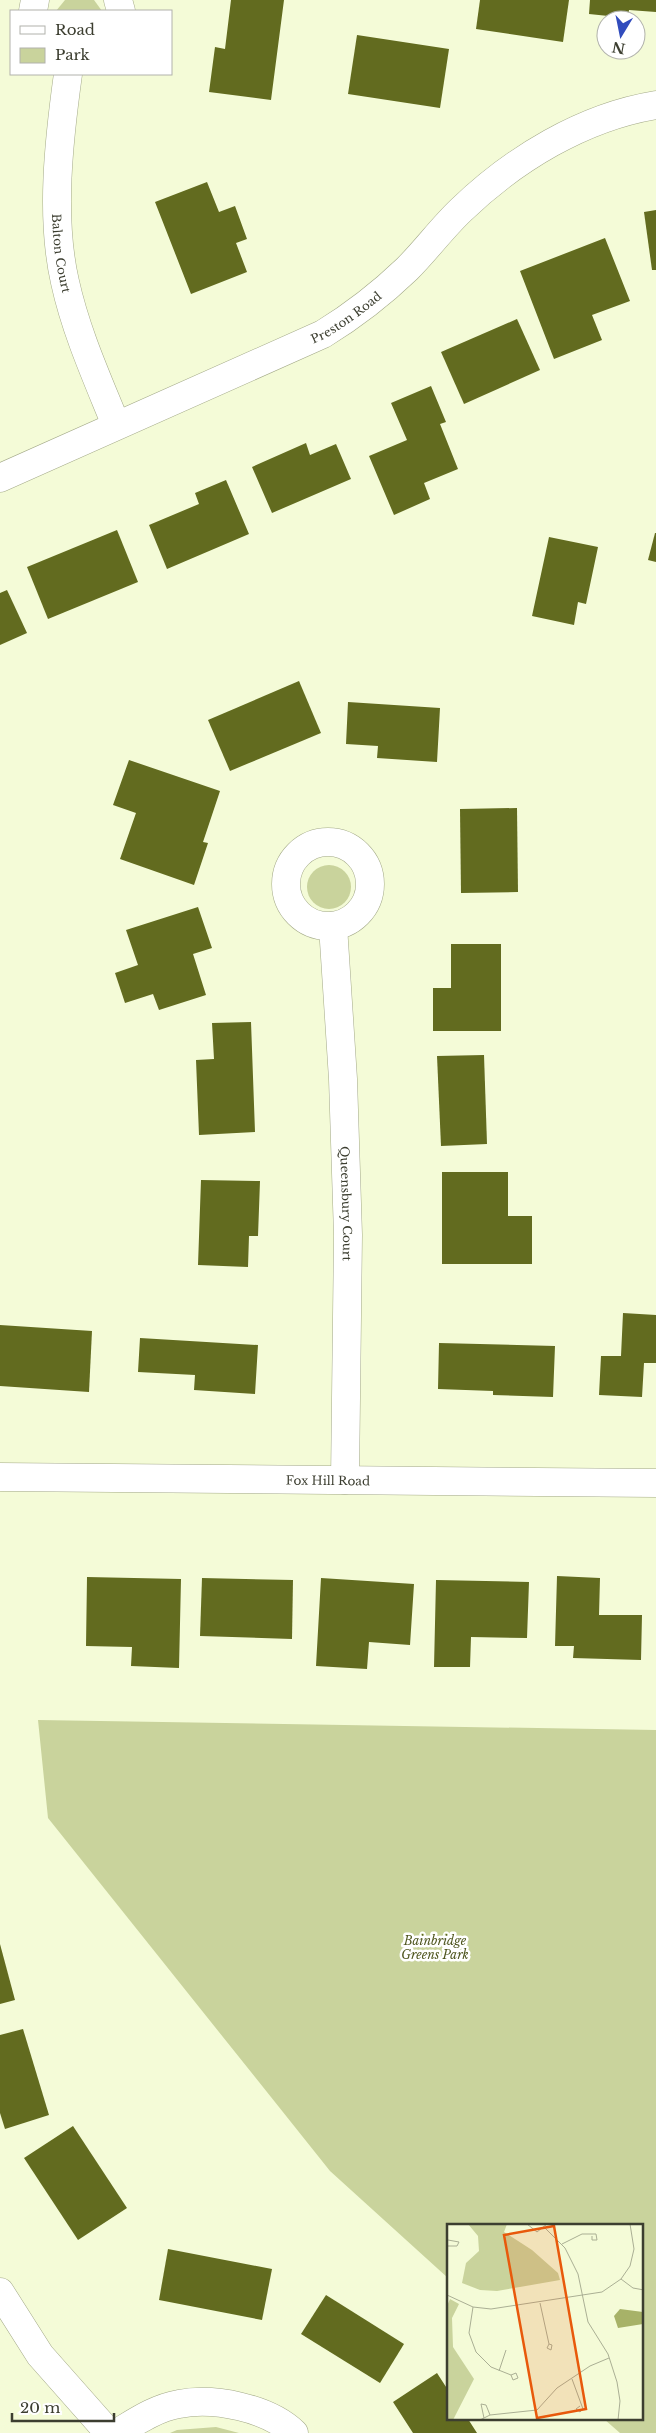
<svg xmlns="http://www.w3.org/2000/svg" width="656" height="2433" font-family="'Libre Baskerville',serif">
<rect width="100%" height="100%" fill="#f4fbd7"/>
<!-- green -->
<g fill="#c9d39c">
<path d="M65,0H94L102,11H56Z"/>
<circle cx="329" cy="887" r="22"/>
<path d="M38,1720L656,1730V2433H620L604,2419H642V2226H448V2278L330,2171L48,1818Z"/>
<path d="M216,2427L239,2433H170L177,2430Z"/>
</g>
<!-- building -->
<g fill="#626b1f">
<path d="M231,0H284L271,100L209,92L215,47L225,49Z"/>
<path d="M480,0H569L563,42L476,29Z"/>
<path d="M590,0H656V12L629,10L628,18L589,14Z"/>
<path d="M357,35L449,49L440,108L348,94Z"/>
<path d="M207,182L219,212L235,206L247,239L236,243L247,272L191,294L155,202Z"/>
<path d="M656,210V270H652L644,212Z"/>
<path d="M605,238L630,301L592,315L602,340L554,359L520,271Z"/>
<path d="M517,319L540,370L464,404L441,352Z"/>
<path d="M431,386L446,422L440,424L458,469L424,483L430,499L394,515L369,456L407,440L391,403Z"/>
<path d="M306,443L310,455L336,444L351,479L272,513L252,467Z"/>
<path d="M226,480L249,534L167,569L149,525L199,504L195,493Z"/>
<path d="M117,530L138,582L48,619L27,567Z"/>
<path d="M655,533H656V562L648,560Z"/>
<path d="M549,537L598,547L586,604L578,602L574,625L532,616Z"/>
<path d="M7,590L27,633L0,645V593Z"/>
<path d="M299,681L321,733L230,771L208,720Z"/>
<path d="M348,702L440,708L437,762L377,758L378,746L346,744Z"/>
<path d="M129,760L220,791L203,842L208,843L194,885L120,859L136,813L113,805Z"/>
<path d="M517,808L518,892L461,893L460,809Z"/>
<path d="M198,907L212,948L193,954L206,995L159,1010L153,994L125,1003L115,973L138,965L126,930Z"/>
<path d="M451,944H501V1031H433V988H451Z"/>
<path d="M251,1022L255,1132L199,1135L196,1060L214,1059L212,1023Z"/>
<path d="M484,1055L487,1144L441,1146L437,1056Z"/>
<path d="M442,1172H508V1216H532V1264H442Z"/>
<path d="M201,1180L260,1181L258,1236H249L248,1267L198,1265Z"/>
<path d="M623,1313L656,1315V1363H644L642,1397L599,1395L601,1356H621Z"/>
<path d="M0,1325L92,1331L89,1392L0,1386Z"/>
<path d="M140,1338L258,1345L255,1394L194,1390L195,1375L138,1372Z"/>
<path d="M439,1343L555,1346L553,1397L493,1395V1391L438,1389Z"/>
<path d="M557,1576L600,1578L599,1615H642L641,1660L573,1658L574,1646H555Z"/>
<path d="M87,1577L181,1579L179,1668L131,1666L132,1647L86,1646Z"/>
<path d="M202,1578L293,1580L292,1639L200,1636Z"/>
<path d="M321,1578L414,1584L410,1645L369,1642L367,1669L316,1666Z"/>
<path d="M436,1580L529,1582L527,1638L471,1637L470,1667H434Z"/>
<path d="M0,1944L15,2000L0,2004Z"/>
<path d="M23,2029L49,2115L5,2129L0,2113V2035Z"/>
<path d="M73,2126L127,2208L78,2240L24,2158Z"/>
<path d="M168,2249L272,2269L262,2320L159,2300Z"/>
<path d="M326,2295L404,2344L380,2383L301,2334Z"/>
<path d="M437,2373L448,2390V2419H468L477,2433H413L393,2402Z"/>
</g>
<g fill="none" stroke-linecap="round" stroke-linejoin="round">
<!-- street casing -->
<g stroke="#a3a988" stroke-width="29">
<g id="street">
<path d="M118,0L121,11"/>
<path d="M33,11L35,0"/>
<path id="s1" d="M68,74C59,139 50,217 65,282C76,332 97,378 116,425"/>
<path id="s2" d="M0,478L323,334C354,315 381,294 407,269C426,250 442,228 461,210C514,159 583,117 656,105"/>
<circle cx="328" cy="884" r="42"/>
<path id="s3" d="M333,926L343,1079L348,1235L345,1480"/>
<path id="s4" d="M0,1477L656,1483"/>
<path d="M0,2292L40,2355L109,2433"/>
<path d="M117,2433C137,2421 156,2408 179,2404C214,2397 268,2408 294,2433"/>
</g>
</g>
<!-- street -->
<use href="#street" stroke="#fff" stroke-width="28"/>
</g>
<g text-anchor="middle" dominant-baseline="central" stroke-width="5" stroke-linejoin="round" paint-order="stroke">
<!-- street labels -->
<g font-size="12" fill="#3c3e30" stroke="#fff">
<text stroke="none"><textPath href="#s1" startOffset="180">Balton Court</textPath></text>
<text stroke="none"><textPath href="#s2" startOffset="382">Preston Road</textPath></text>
<text stroke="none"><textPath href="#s3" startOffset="278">Queensbury Court</textPath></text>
<text stroke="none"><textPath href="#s4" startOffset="328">Fox Hill Road</textPath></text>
</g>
<!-- park labels -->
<g font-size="12" font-style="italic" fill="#4f561f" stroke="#fff">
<text x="435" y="1940">Bainbridge<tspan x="435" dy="14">Greens Park</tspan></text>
</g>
</g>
<!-- overview -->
<g transform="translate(447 2224)">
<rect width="196" height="196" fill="#f4fbd7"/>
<path d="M21,0H60L57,8L85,26L111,49L113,56L50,67L33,66L15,59L19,39L32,27L31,12ZM3,75L12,80L5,94L6,123L27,155L6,196H0V82Z" fill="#c9d39c"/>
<path d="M173,85L196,88V100L171,104L167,92Z" fill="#a7b268"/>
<path fill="none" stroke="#aaaf94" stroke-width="1" d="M80,0L90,8L100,0M98,4L118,24L131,50L141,98L161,130L170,158L173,177L171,196M0,5V45M1,16L12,18L10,22H1M115,20L135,10H149L150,16H145V12M174,55L186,64L197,66M0,71L26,83L44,85L155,68L174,55L183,42L187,25L183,0M93,79L102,120L100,124L104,126L105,121L102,120M26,83L22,109L29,128L44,143L64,151L69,149L71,154L66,156L64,151M52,147L59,126M125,155L136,185L133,188L129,185L133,182M37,194L34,180L39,181L43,191M33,196L43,191L90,186L110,164L143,142L162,134"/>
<path fill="#e8590c" fill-opacity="0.15" stroke="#e8590c" stroke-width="2.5" d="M107,2L139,185L90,194L57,11Z"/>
<rect width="196" height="196" fill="none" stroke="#3c3e30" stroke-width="2.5"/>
</g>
<!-- legend -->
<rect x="10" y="10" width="162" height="65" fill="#ffffff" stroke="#b1b2ac"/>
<rect x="20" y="26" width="25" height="8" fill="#ffffff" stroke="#b1b2ac"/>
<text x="55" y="35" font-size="15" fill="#3c3e30">Road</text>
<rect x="20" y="48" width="25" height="15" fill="#c9d39c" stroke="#b1b2ac"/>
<text x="55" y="60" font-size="15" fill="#3c3e30">Park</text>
<!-- north arrow -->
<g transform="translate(621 35) rotate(190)"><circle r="24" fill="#ffffff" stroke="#b1b2ac"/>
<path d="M0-4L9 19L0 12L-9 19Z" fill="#314cbd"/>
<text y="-8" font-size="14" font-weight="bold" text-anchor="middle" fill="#3c3e30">N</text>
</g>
<!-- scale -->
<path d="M12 2413v8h102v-8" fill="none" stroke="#3c3e30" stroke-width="2.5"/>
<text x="20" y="2413" font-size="15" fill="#3c3e30" stroke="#ffffff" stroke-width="4" paint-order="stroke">20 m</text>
</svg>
